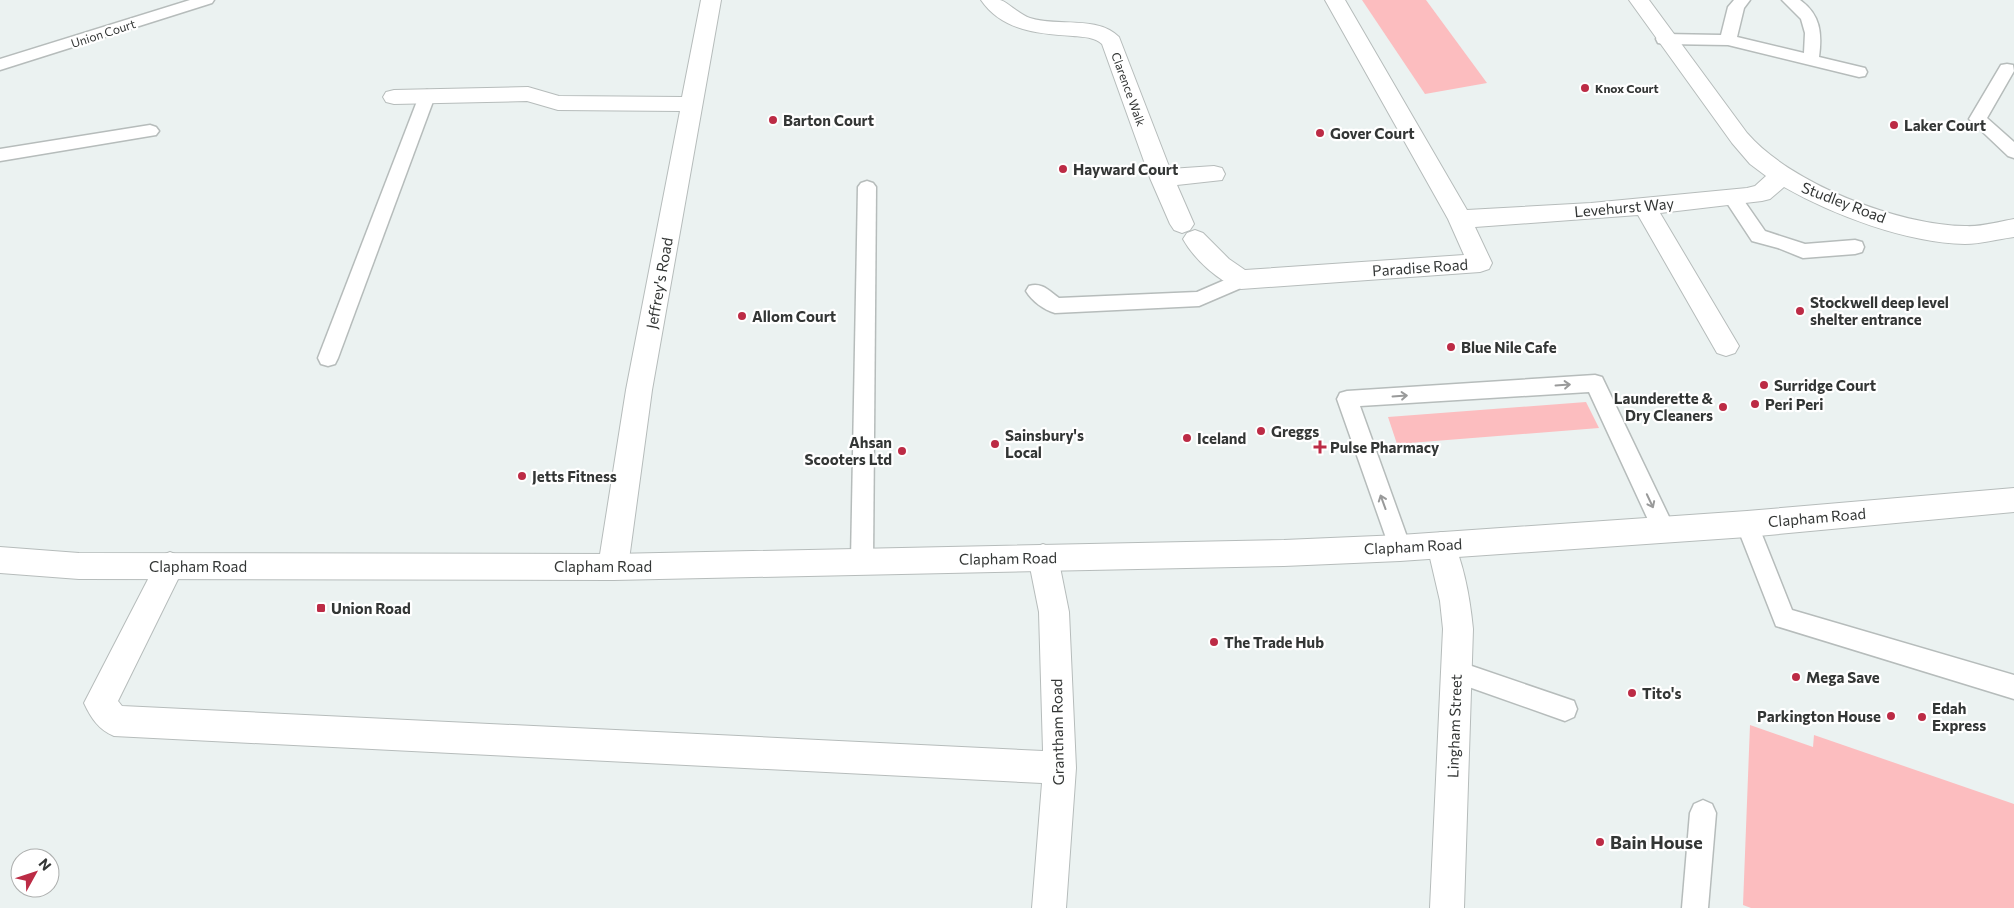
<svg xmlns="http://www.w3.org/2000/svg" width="2014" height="908" font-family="Commissioner,sans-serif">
<rect width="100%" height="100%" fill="#ebf2f1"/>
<!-- green -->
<g fill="#fcbdbf">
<path d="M1362,0H1426L1487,83L1425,94Z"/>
<path d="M1586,402L1599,428L1397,444L1388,417Z"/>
<path d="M1750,725L1813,747L1814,735L2014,804V908H1751L1743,905Z"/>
</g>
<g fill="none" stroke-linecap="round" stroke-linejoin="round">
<!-- lane casing -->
<g stroke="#b6bcbb" stroke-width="3">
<g id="lane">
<path d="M190,0H214L212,3L0,70V59Z"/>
<path d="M1734,0H1750L1744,8L1737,37L1804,53L1805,33L1801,19L1782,0H1800C1821,15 1822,34 1819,57L1865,68L1867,72L1865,76L1859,77L1728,45L1664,44L1658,43L1656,39L1658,35L1664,34L1721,35L1728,7Z"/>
<path d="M2007,64L2013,65L2014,71L1987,118L2014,142V158L2008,156L1969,119L2001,65Z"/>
<path d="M427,90L433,92L435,96L338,358L335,364L328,366L321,364L318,358L419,96L421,92Z"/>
<path d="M150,125L156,127L159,131L156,135L0,161V149Z"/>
<path d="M867,181L873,183L876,187L873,561L870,568L862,571L854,568L851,561L858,187L861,183Z"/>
<path d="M1732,191L1738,192L1765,231L1805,244L1855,240L1862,242L1864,247L1862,252L1855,254L1803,258L1778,248L1752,241L1723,197L1726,192Z"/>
<path d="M1241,273L1248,275L1251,280L1248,285L1199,306L1055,313C1044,310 1032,301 1026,291L1029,286C1042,282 1049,291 1059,298L1197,292Z"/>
<path d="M1595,375L1602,377L1672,523L1675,530L1672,537L1664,540L1656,537L1589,392L1360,406L1411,548L1408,555L1400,558L1392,555L1337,399L1340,393L1347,391Z"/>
<path d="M1747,514L1755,517L1792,610L2014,675V699L1776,626L1736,524L1739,517Z"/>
<path d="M1457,661L1574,701L1577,709L1574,717L1565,721L1449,680L1445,672L1449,664Z"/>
<path d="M1703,800L1712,804L1716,813L1708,908H1682L1690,813L1694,804Z"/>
</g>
</g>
<!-- street casing -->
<g stroke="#b6bcbb" stroke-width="2">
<g id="street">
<path d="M701,0H721L652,390L628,567L623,576L613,580L603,576L598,567L626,390L680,111L558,110L527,101L394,104L386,102L383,97L386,92L394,90L528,87L559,96L682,97Z"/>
<path d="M981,0C987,0 995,0 1000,0C1006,1 1020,15 1030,18C1058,27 1097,15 1119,37L1170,169L1214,166L1222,168L1225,174L1222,180L1177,185L1194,224L1190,230L1182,233L1174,230L1170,224L1150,178L1102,44C1095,37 1083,37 1073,36C1039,34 1002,31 981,0Z"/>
<path d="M1325,0H1345L1467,210L1591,203L1747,188L1755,186L1766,176L1750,164L1732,143L1629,0H1649L1747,133C1791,184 1898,225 1965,226C1981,227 1998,222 2014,219V237C1998,239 1981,244 1965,244C1907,243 1833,215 1784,187L1770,199L1762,201L1660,213L1739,346L1735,353L1726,356L1717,353L1638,215L1475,227L1492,263L1489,269L1480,272L1241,289C1219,282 1194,259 1183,239L1187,233L1195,230L1203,233L1229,259L1245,270L1464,255L1448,219Z"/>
<path d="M1441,532L1451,536C1464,564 1470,598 1473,629L1464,908H1430L1443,629L1440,601L1427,545L1431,536Z"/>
<path d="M1043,544L1053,548L1058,557L1069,612L1076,768L1066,908H1032L1042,783L114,736C99,730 91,718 84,703L160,556L170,552L180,556L185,565L118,701L122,706L1043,751L1039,612L1028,557L1033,548Z"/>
</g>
</g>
<!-- highway casing -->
<g stroke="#b6bcbb" stroke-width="2">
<path id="highway" d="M2014,488V512L1747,537L1400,561L1284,566L613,580L79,579L0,573V547L79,553L613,554L1284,540L1400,535L1747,511Z"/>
</g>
<!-- lane -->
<use href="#lane" fill="#fff" fill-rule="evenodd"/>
<!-- street -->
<use href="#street" fill="#fff" fill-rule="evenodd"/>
<!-- highway -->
<use href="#highway" fill="#fff" fill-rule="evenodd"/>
</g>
<!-- one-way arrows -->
<defs><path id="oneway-shaft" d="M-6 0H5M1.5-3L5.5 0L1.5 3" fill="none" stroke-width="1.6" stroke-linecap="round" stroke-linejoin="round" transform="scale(1.25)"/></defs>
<g stroke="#999a9a">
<use href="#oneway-shaft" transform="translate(1563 385) rotate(-4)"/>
<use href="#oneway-shaft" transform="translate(1400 396) rotate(-4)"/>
<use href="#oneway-shaft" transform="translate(1650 501) rotate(65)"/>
<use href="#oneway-shaft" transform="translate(1383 502) rotate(-110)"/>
</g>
<!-- markers -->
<g fill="#bc2b45" stroke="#fff" stroke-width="2">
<circle cx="1585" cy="88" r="5"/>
<circle cx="773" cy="120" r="5"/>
<circle cx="1894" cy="125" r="5"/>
<circle cx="1320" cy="133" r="5"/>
<circle cx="1063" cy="169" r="5"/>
<circle cx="1800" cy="311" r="5"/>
<circle cx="742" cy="316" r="5"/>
<circle cx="1451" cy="347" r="5"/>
<circle cx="1764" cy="385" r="5"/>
<circle cx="1755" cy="404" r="5"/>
<circle cx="1723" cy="407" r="5"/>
<circle cx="1261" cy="431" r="5"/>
<circle cx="1187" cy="438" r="5"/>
<circle cx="995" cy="444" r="5"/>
<path d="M1317.5 439.5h5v5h5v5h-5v5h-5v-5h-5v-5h5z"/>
<circle cx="902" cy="451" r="5"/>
<circle cx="522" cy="476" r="5"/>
<rect x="316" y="603" width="10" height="10" rx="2.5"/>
<circle cx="1214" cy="642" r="5"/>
<circle cx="1796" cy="677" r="5"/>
<circle cx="1632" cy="693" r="5"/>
<circle cx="1891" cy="716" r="5"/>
<circle cx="1922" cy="717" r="5"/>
<circle cx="1600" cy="842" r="5"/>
</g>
<g text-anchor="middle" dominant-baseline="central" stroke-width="4.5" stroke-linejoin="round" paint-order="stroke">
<!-- far-street labels -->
<g font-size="12" fill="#333635" stroke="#fff">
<text transform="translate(103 33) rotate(-18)">Union Court</text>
<text transform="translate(1129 89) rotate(70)">Clarence Walk</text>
</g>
<!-- far-poi labels -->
<g font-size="12" font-weight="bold" fill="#333635" stroke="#fff" text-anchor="start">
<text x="1595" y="88">Knox Court</text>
</g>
<!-- poi labels -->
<g font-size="15" font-weight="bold" fill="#333635" stroke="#fff" text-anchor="start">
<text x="783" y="120">Barton Court</text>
<text x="1904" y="125">Laker Court</text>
<text x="1330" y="133">Gover Court</text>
<text x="1073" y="169">Hayward Court</text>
<text x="1810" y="302">Stockwell deep level<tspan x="1810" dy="17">shelter entrance</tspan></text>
<text x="752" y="316">Allom Court</text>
<text x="1461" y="347">Blue Nile Cafe</text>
<text x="1774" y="385">Surridge Court</text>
<text x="1713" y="398" text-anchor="end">Launderette &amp;<tspan x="1713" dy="17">Dry Cleaners</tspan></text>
<text x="1765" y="404">Peri Peri</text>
<text x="1271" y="431">Greggs</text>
<text x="1005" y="435">Sainsbury's<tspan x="1005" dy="17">Local</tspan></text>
<text x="1197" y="438">Iceland</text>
<text x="892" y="442" text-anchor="end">Ahsan<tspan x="892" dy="17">Scooters Ltd</tspan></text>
<text x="1330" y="447">Pulse Pharmacy</text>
<text x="532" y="476">Jetts Fitness</text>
<text x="331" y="608">Union Road</text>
<text x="1224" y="642">The Trade Hub</text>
<text x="1806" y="677">Mega Save</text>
<text x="1642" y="693">Tito's</text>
<text x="1932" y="708">Edah<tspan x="1932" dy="17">Express</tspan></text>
<text x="1881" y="716" text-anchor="end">Parkington House</text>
</g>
<!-- street labels -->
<g font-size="15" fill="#333635" stroke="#fff">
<text transform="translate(1844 202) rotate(21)">Studley Road</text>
<text transform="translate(1624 207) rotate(-5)">Levehurst Way</text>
<text transform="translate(1420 267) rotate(-4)">Paradise Road</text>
<text transform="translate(659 283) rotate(-80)">Jeffrey's Road</text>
<text transform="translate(1817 517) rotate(-5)">Clapham Road</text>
<text transform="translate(1413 546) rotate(-3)">Clapham Road</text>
<text transform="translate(1008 558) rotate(-1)">Clapham Road</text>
<text x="198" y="566">Clapham Road</text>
<text x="603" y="566">Clapham Road</text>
<text transform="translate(1454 726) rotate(-88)">Lingham Street</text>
<text transform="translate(1057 732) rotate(-91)">Grantham Road</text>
</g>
<!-- near-poi labels -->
<g font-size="18" font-weight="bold" fill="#333635" stroke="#fff" text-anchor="start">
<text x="1610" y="842">Bain House</text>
</g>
</g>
<!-- north arrow -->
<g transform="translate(35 873) rotate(50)"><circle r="24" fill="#ffffff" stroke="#adafae"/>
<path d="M0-4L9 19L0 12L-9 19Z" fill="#bc2b45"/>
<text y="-8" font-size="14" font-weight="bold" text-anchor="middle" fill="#333635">N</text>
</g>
</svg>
